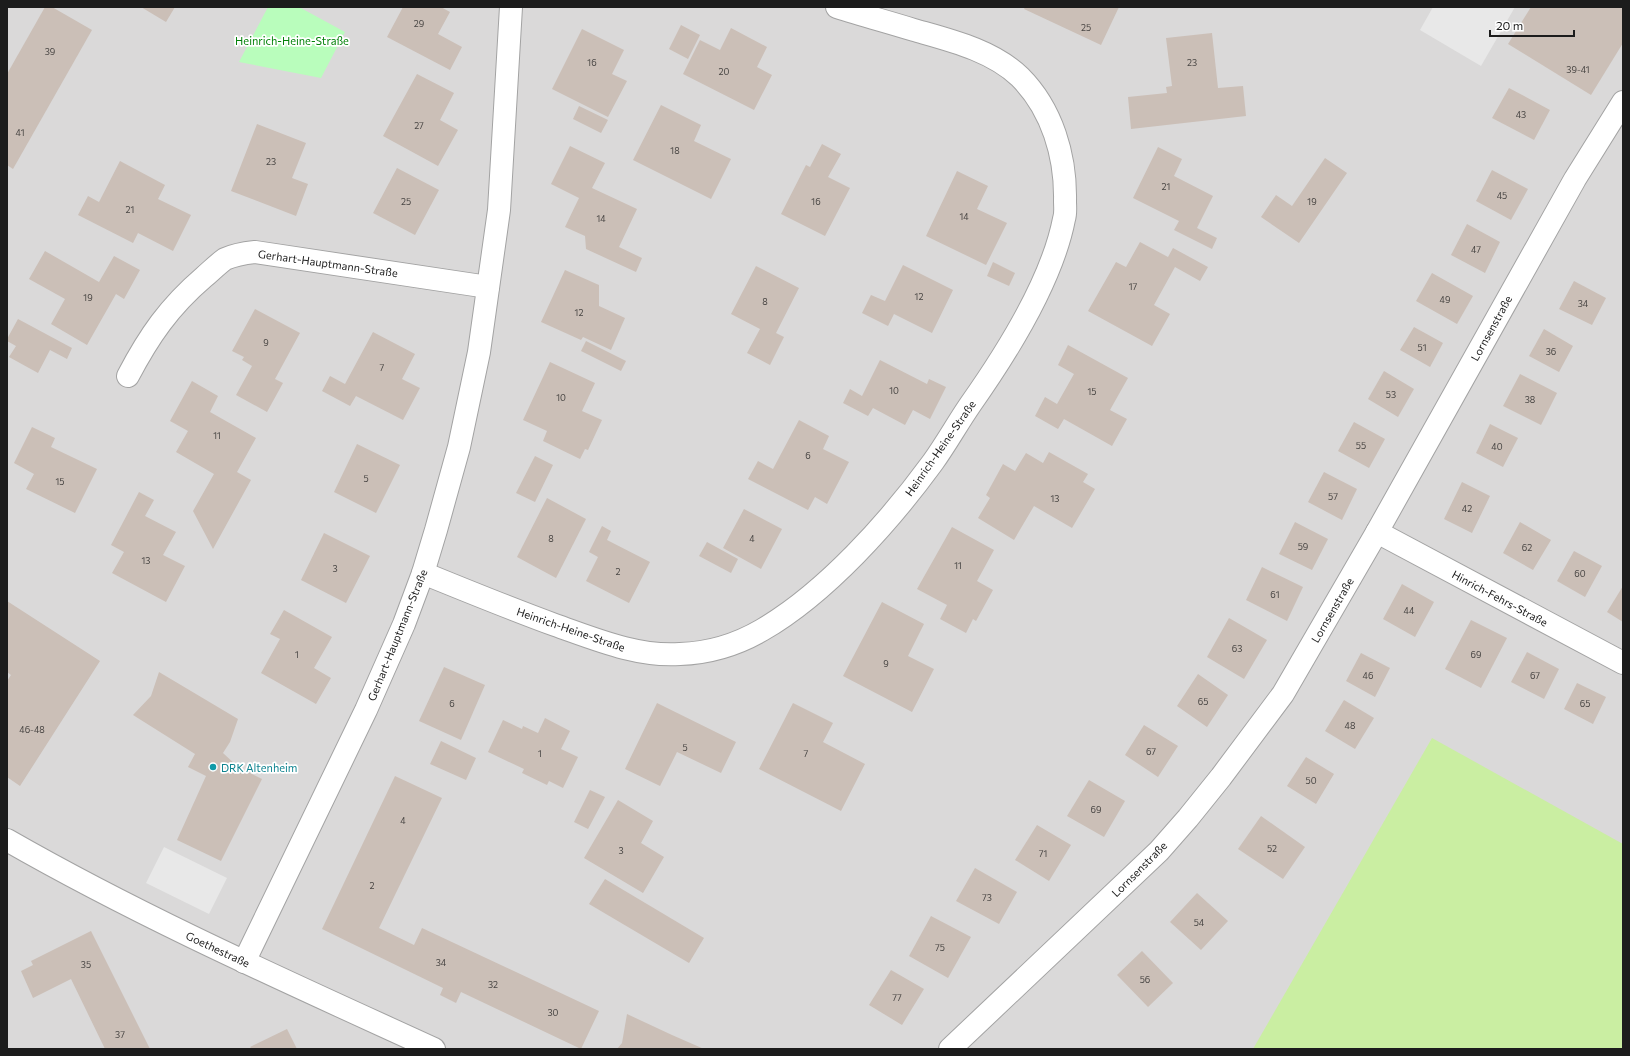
<svg xmlns="http://www.w3.org/2000/svg" width="1630" height="1056" font-family="Commissioner,sans-serif">
<rect width="100%" height="100%" fill="#efeae1"/>
<!-- residential -->
<rect fill="#dad9d9" x="7" y="7" width="1616" height="1042"/>
<!-- grass -->
<path fill="#caeea2" d="M1432,738L1623,844V1049H1253Z"/>
<!-- park -->
<path fill="#b9fdbc" d="M268,7H299L345,32L321,78L239,62Z"/>
<!-- parking -->
<g fill="#e8e8e8">
<path d="M1433,7H1515L1481,66L1420,30Z"/>
<path d="M164,847L227,878L209,914L146,883Z"/>
</g>
<!-- building -->
<g fill="#cbbfb7">
<path d="M45,7H52L92,30L13,169L7,165V74Z"/>
<path d="M141,7H175L166,22Z"/>
<path d="M403,7H441L450,12L438,34L462,47L450,70L387,37Z"/>
<path d="M1025,7H1119L1101,45L1024,9Z"/>
<path d="M1531,7H1623V43L1591,95L1508,44Z"/>
<path d="M681,25L700,35L688,59L669,49Z"/>
<path d="M731,28L767,47L757,67L772,75L754,110L683,74L700,40L720,50Z"/>
<path d="M582,29L624,50L612,74L627,81L608,117L552,89Z"/>
<path d="M1212,33L1218,88L1243,86L1246,116L1131,129L1128,97L1167,93L1166,87L1172,86L1166,38Z"/>
<path d="M417,74L454,93L440,120L458,130L438,166L383,136Z"/>
<path d="M1509,88L1550,110L1534,140L1492,118Z"/>
<path d="M661,105L701,125L694,141L731,159L711,199L633,160Z"/>
<path d="M579,106L608,120L601,133L573,119Z"/>
<path d="M257,124L306,143L292,178L308,184L296,216L231,191Z"/>
<path d="M822,144L841,154L828,177L850,188L825,236L781,214L806,165L810,167Z"/>
<path d="M570,146L605,163L592,188L637,209L619,247L642,258L636,272L586,249L585,236L565,227L579,198L551,184Z"/>
<path d="M1158,147L1182,159L1174,176L1213,196L1197,228L1217,238L1212,249L1174,230L1179,221L1133,198Z"/>
<path d="M1325,158L1347,173L1299,243L1261,217L1276,195L1292,206Z"/>
<path d="M120,161L165,185L158,199L191,215L173,251L138,233L133,243L78,215L88,196L99,202Z"/>
<path d="M397,168L439,190L415,235L373,213Z"/>
<path d="M1492,170L1528,189L1511,220L1476,201Z"/>
<path d="M957,171L988,186L977,209L1007,223L986,265L926,236Z"/>
<path d="M1467,224L1500,242L1485,273L1451,255Z"/>
<path d="M1140,242L1168,257L1173,248L1208,267L1200,281L1175,267L1154,305L1170,314L1152,346L1088,311L1116,262L1126,267Z"/>
<path d="M45,251L99,282L114,256L140,270L124,299L116,294L87,345L51,324L65,299L29,279Z"/>
<path d="M993,262L1015,273L1009,286L987,276Z"/>
<path d="M903,265L953,290L932,333L894,314L888,326L862,313L871,295L885,301Z"/>
<path d="M756,266L799,288L776,333L784,337L770,365L747,353L760,329L731,314Z"/>
<path d="M565,270L599,285V306L625,318L611,350L583,337L581,340L541,322Z"/>
<path d="M1432,273L1473,296L1457,324L1416,301Z"/>
<path d="M1574,281L1606,298L1592,325L1559,309Z"/>
<path d="M255,309L300,333L275,379L283,383L267,412L236,395L252,366L242,360L244,357L232,351Z"/>
<path d="M18,319L72,348L67,359L50,350L38,373L9,357L16,346L7,341V339Z"/>
<path d="M1414,327L1443,343L1430,367L1400,350Z"/>
<path d="M1544,329L1573,346L1559,372L1529,356Z"/>
<path d="M373,332L415,354L402,379L420,388L403,420L356,396L350,406L322,391L330,376L345,384Z"/>
<path d="M586,341L626,361L621,371L581,351Z"/>
<path d="M1068,345L1128,378L1110,410L1127,419L1112,446L1064,419L1058,429L1035,416L1045,397L1057,404L1074,374L1058,365Z"/>
<path d="M880,360L927,384L929,379L946,387L930,419L913,410L905,425L873,408L868,416L843,403L850,389L862,396Z"/>
<path d="M550,362L595,383L582,411L602,420L588,450L585,449L580,459L543,441L547,431L523,420Z"/>
<path d="M1384,371L1414,389L1398,417L1368,399Z"/>
<path d="M1520,374L1557,393L1541,425L1503,406Z"/>
<path d="M192,381L218,396L210,412L256,438L237,472L251,480L213,549L193,511L214,474L176,452L188,431L170,421Z"/>
<path d="M799,420L829,436L823,449L849,462L827,504L815,497L808,510L748,479L758,461L773,469Z"/>
<path d="M1354,422L1385,439L1369,468L1338,451Z"/>
<path d="M1490,424L1518,438L1503,467L1476,453Z"/>
<path d="M32,427L55,438L51,447L97,469L75,513L26,489L34,474L14,463Z"/>
<path d="M357,444L400,465L376,513L334,492Z"/>
<path d="M1049,452L1088,474L1083,482L1095,489L1072,528L1034,506L1014,540L978,518L990,498L986,495L1003,464L1015,471L1026,453L1043,463Z"/>
<path d="M535,456L553,465L535,502L516,493Z"/>
<path d="M1324,472L1357,489L1342,520L1308,502Z"/>
<path d="M1462,482L1490,496L1472,533L1444,519Z"/>
<path d="M139,492L154,500L145,516L176,532L163,555L185,566L166,602L112,573L124,552L111,545Z"/>
<path d="M547,498L586,519L556,578L517,557Z"/>
<path d="M744,509L782,529L761,569L723,548Z"/>
<path d="M1295,522L1328,539L1312,570L1279,554Z"/>
<path d="M1520,522L1551,540L1533,570L1503,553Z"/>
<path d="M602,526L611,531L607,540L650,562L629,603L586,581L598,557L589,552Z"/>
<path d="M952,527L994,550L977,581L993,590L976,621L973,619L966,633L940,619L947,605L917,589Z"/>
<path d="M324,533L370,556L346,603L301,580Z"/>
<path d="M707,542L738,559L731,573L699,556Z"/>
<path d="M1574,551L1602,566L1585,597L1557,581Z"/>
<path d="M1262,567L1303,587L1287,621L1246,600Z"/>
<path d="M1402,584L1434,602L1415,637L1383,619Z"/>
<path d="M1623,586V622L1607,612Z"/>
<path d="M7,601L100,661L20,786L7,777V681L11,675L7,672Z"/>
<path d="M882,602L924,624L908,656L934,669L912,712L843,676Z"/>
<path d="M284,610L332,637L314,668L331,678L316,704L261,673L280,639L270,634Z"/>
<path d="M1229,618L1267,640L1244,679L1207,657Z"/>
<path d="M1471,620L1507,638L1481,688L1445,669Z"/>
<path d="M1527,652L1559,669L1544,699L1511,682Z"/>
<path d="M1361,653L1390,668L1375,697L1346,681Z"/>
<path d="M444,667L485,685L461,740L419,721Z"/>
<path d="M159,672L238,719L230,742L223,753L238,767L262,779L221,861L177,840L206,776L188,767L195,754L133,715L151,696Z"/>
<path d="M1198,674L1228,695L1207,727L1177,706Z"/>
<path d="M1577,683L1606,697L1593,724L1564,709Z"/>
<path d="M1344,700L1374,718L1355,749L1325,731Z"/>
<path d="M657,703L736,742L721,773L677,752L660,786L625,769Z"/>
<path d="M793,703L833,723L823,742L865,764L841,811L759,769Z"/>
<path d="M545,718L570,731L561,749L578,757L563,788L549,781L547,785L522,773L524,769L488,752L503,720L522,729L523,726L538,733Z"/>
<path d="M1144,725L1178,746L1158,777L1125,755Z"/>
<path d="M441,741L476,758L466,780L430,764Z"/>
<path d="M1306,757L1334,774L1316,804L1287,786Z"/>
<path d="M395,776L442,798L379,928L414,945L422,928L599,1011L581,1049L461,992L456,1003L440,995L443,988L322,929Z"/>
<path d="M1089,780L1125,801L1104,837L1067,816Z"/>
<path d="M590,790L605,797L588,829L574,822Z"/>
<path d="M618,800L653,821L641,843L664,857L643,893L584,858Z"/>
<path d="M1261,816L1305,847L1283,879L1238,849Z"/>
<path d="M1037,825L1071,845L1049,881L1015,860Z"/>
<path d="M975,868L1017,892L999,924L956,901Z"/>
<path d="M605,879L704,938L689,963L589,904Z"/>
<path d="M1197,893L1228,921L1201,950L1170,922Z"/>
<path d="M931,916L971,937L948,978L909,956Z"/>
<path d="M91,931L150,1049H105L71,979L33,998L21,971L33,965L31,961Z"/>
<path d="M1142,951L1173,983L1148,1007L1117,975Z"/>
<path d="M891,970L924,989L902,1025L869,1005Z"/>
<path d="M627,1014L672,1035L704,1049H617L622,1043Z"/>
<path d="M287,1029L297,1049H252L250,1047Z"/>
</g>
<g fill="none" stroke-linecap="round" stroke-linejoin="round">
<!-- minor casing -->
<g stroke="#a3a3a3" stroke-width="24">
<g id="minor">
<path d="M128,376C149,336 169,307 204,277C211,271 218,264 225,259C234,255 246,253 255,252L488,287"/>
<path d="M1377,532L1623,663"/>
<path d="M423,573C467,591 511,609 555,625C595,639 637,657 680,654C709,653 738,644 762,630C826,593 890,521 933,462C946,444 957,424 970,405C1006,354 1052,281 1064,219C1066,213 1065,207 1065,201C1066,156 1052,109 1020,77C992,50 949,40 914,30C888,22 862,15 837,7"/>
<path d="M7,840C145,919 290,983 434,1049"/>
<path d="M244,962L366,710L404,624L423,573L436,530L459,447L479,352L499,210L511,7"/>
<path d="M950,1049L1159,851L1188,818L1221,777L1283,694L1377,532L1575,179L1623,102"/>
</g>
</g>
<!-- minor -->
<use href="#minor" stroke="#fff" stroke-width="22"/>
</g>
<!-- markers -->
<circle fill="#0f9aa8" stroke="#fff" stroke-width="1.5" cx="213" cy="767" r="4"/>
<g text-anchor="middle" dominant-baseline="central" stroke-width="3.5" stroke-linejoin="round" paint-order="stroke">
<!-- number labels -->
<g font-size="9" fill="#484543">
<text x="419" y="23">29</text>
<text x="1086" y="27">25</text>
<text x="50" y="51">39</text>
<text x="592" y="62">16</text>
<text x="1192" y="62">23</text>
<text x="1578" y="69">39-41</text>
<text x="724" y="71">20</text>
<text x="1521" y="114">43</text>
<text x="419" y="125">27</text>
<text x="20" y="132">41</text>
<text x="675" y="150">18</text>
<text x="271" y="161">23</text>
<text x="1166" y="186">21</text>
<text x="1502" y="195">45</text>
<text x="406" y="201">25</text>
<text x="816" y="201">16</text>
<text x="1312" y="201">19</text>
<text x="130" y="209">21</text>
<text x="964" y="216">14</text>
<text x="601" y="218">14</text>
<text x="1476" y="249">47</text>
<text x="1133" y="286">17</text>
<text x="919" y="296">12</text>
<text x="88" y="297">19</text>
<text x="1445" y="299">49</text>
<text x="765" y="301">8</text>
<text x="1583" y="303">34</text>
<text x="579" y="312">12</text>
<text x="266" y="342">9</text>
<text x="1422" y="347">51</text>
<text x="1551" y="351">36</text>
<text x="382" y="367">7</text>
<text x="894" y="390">10</text>
<text x="1092" y="391">15</text>
<text x="1391" y="394">53</text>
<text x="561" y="397">10</text>
<text x="1530" y="399">38</text>
<text x="217" y="435">11</text>
<text x="1361" y="445">55</text>
<text x="1497" y="446">40</text>
<text x="808" y="455">6</text>
<text x="366" y="478">5</text>
<text x="60" y="481">15</text>
<text x="1333" y="496">57</text>
<text x="1055" y="498">13</text>
<text x="1467" y="508">42</text>
<text x="551" y="538">8</text>
<text x="752" y="538">4</text>
<text x="1303" y="546">59</text>
<text x="1527" y="547">62</text>
<text x="146" y="560">13</text>
<text x="958" y="565">11</text>
<text x="335" y="568">3</text>
<text x="618" y="571">2</text>
<text x="1580" y="573">60</text>
<text x="1275" y="594">61</text>
<text x="1409" y="610">44</text>
<text x="1237" y="648">63</text>
<text x="297" y="654">1</text>
<text x="1476" y="654">69</text>
<text x="886" y="663">9</text>
<text x="1368" y="675">46</text>
<text x="1535" y="675">67</text>
<text x="1203" y="701">65</text>
<text x="452" y="703">6</text>
<text x="1585" y="703">65</text>
<text x="1350" y="725">48</text>
<text x="32" y="729">46-48</text>
<text x="685" y="747">5</text>
<text x="1151" y="751">67</text>
<text x="540" y="753">1</text>
<text x="806" y="753">7</text>
<text x="1311" y="780">50</text>
<text x="1096" y="809">69</text>
<text x="403" y="820">4</text>
<text x="1272" y="848">52</text>
<text x="621" y="850">3</text>
<text x="1043" y="853">71</text>
<text x="372" y="885">2</text>
<text x="987" y="897">73</text>
<text x="1199" y="922">54</text>
<text x="940" y="947">75</text>
<text x="441" y="962">34</text>
<text x="86" y="964">35</text>
<text x="1145" y="979">56</text>
<text x="493" y="984">32</text>
<text x="897" y="997">77</text>
<text x="553" y="1012">30</text>
<text x="120" y="1034">37</text>
</g>
<!-- park labels -->
<g font-size="11" fill="#038209" stroke="#fff">
<text x="292" y="40">Heinrich-Heine-Straße</text>
</g>
<!-- street labels -->
<g font-size="11" fill="#1c1c1c" stroke="#fff">
<text transform="translate(328 263) rotate(8)">Gerhart-Hauptmann-Straße</text>
<text transform="translate(1491 328) rotate(-61)">Lornsenstraße</text>
<text transform="translate(940 448) rotate(-55)">Heinrich-Heine-Straße</text>
<text transform="translate(1500 598) rotate(28)">Hinrich-Fehrs-Straße</text>
<text transform="translate(1332 610) rotate(-60)">Lornsenstraße</text>
<text transform="translate(571 629) rotate(19)">Heinrich-Heine-Straße</text>
<text transform="translate(397 635) rotate(-68)">Gerhart-Hauptmann-Straße</text>
<text transform="translate(1139 869) rotate(-45)">Lornsenstraße</text>
<text transform="translate(218 949) rotate(25)">Goethestraße</text>
</g>
<!-- culture labels -->
<g font-size="11" fill="#0d838f" stroke="#fff" text-anchor="start">
<text x="221" y="767">DRK Altenheim</text>
</g>
</g>
<!-- border -->
<rect width="1630" height="1056" fill="none" stroke="#1c1c1c" stroke-width="16"/>
<!-- scale -->
<path d="M1490 30v6h84v-6" fill="none" stroke="#1c1c1c" stroke-width="2"/>
<text x="1496" y="30" font-size="12" fill="#1c1c1c" stroke="#ffffff" stroke-width="3" paint-order="stroke">20 m</text>
</svg>
